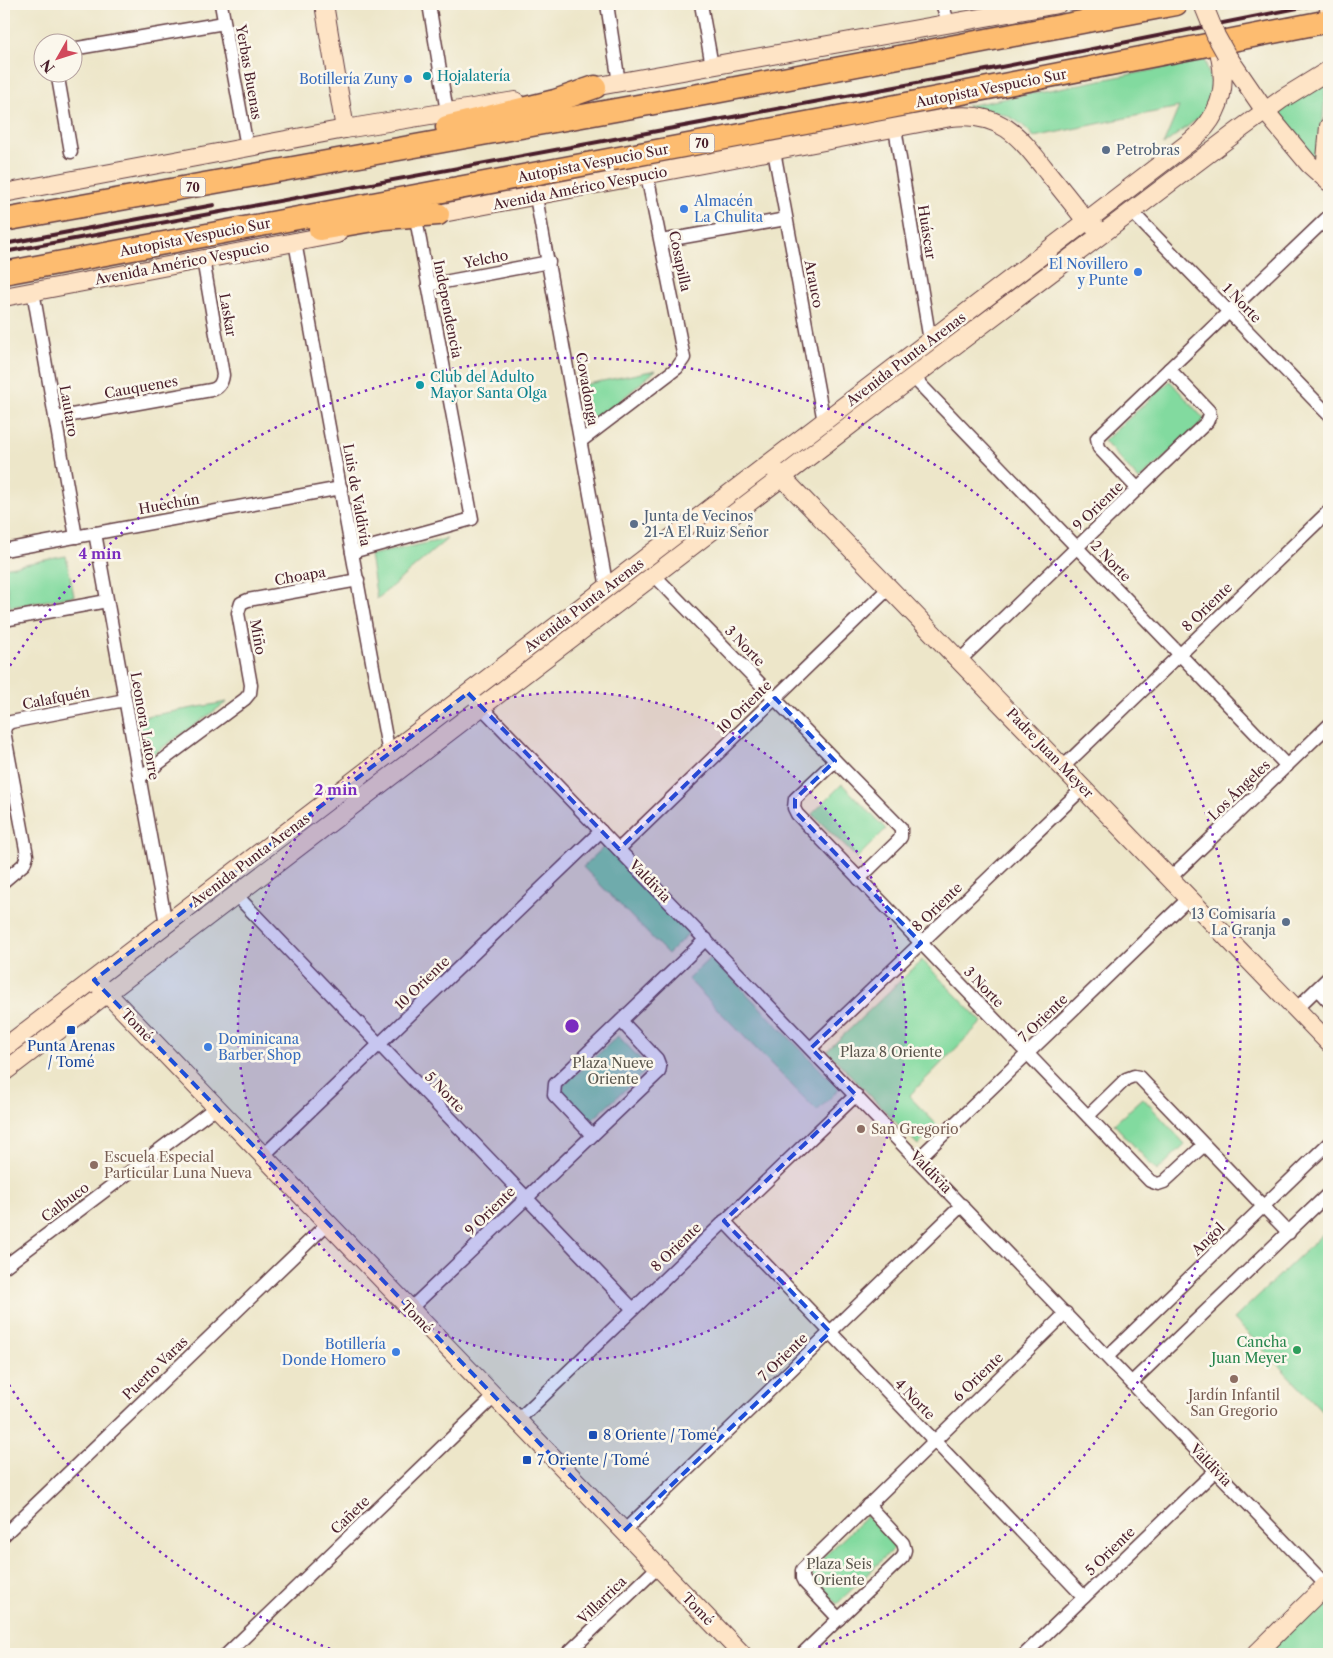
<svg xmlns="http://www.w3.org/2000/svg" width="1333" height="1658" font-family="'Libre Caslon Text',serif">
<rect width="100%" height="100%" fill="#fbf7ec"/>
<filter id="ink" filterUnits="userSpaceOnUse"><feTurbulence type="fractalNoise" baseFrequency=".02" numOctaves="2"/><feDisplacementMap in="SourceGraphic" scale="10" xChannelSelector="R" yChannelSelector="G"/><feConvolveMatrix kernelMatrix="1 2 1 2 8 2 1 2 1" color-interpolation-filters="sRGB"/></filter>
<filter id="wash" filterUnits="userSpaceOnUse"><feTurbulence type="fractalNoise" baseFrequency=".0096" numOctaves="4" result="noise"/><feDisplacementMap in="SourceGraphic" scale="20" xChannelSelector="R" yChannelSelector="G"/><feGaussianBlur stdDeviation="1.12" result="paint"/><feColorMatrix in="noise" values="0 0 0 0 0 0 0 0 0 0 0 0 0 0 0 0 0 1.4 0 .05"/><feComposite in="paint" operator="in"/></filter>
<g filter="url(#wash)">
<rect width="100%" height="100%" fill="#ede6c9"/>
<!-- green -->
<g fill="#82da9f" stroke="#667c65">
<path d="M1205,60L1213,90L1205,113L1163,145L1179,107L1034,137C1014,112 995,112 966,106Z"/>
<path d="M1326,81L1319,166L1277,114L1278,110Z"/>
<path d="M656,370L586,430L578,386Z"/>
<path d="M1170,381L1205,420L1139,480L1104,441Z"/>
<path d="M447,539L377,599L370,555Z"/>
<path d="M66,556L74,596L10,607L4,568Z"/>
<path d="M227,702L145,760L137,718Z"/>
<path d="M842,784L886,829L857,858L812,814Z"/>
<path d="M606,845L690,932L668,954L583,867Z"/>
<path d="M711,957L839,1089L817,1111L688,979Z"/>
<path d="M922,960L982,1022L909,1096L938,1126L918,1145L827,1051Z"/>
<path d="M618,1036L649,1068L593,1119H588L564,1093L563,1086Z"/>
<path d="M1143,1098L1185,1144L1157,1171L1114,1124Z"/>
<path d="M1329,1228V1418L1234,1319Z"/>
<path d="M867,1516L896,1546L837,1604L808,1572Z"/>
<path d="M1323,1592L1329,1599V1654H1275L1267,1647Z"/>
</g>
</g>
<g filter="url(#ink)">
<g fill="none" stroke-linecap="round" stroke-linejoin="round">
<!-- street casing -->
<g stroke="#623d43" stroke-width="15">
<g id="street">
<path d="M221,4L247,147"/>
<path d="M429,4L447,112"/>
<path d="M607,4L619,83"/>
<path d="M701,4L712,66"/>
<path d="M942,4L949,24"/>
<path d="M72,49L224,23"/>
<path d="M57,72L71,152"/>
<path d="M895,128L930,341"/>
<path d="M774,151L824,422"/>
<path d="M536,197L607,588"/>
<path d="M1132,212L1329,415"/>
<path d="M661,241L786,219"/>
<path d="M295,242L389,754"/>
<path d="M428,285L549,262"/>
<path d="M33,291L76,537"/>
<path d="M913,377L1287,766"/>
<path d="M55,418L211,390C219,388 222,383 223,375L203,259"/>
<path d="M581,441L677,368L684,358L647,175"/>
<path d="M1138,489L1099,448L1097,438L1329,216"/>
<path d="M95,533L166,924"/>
<path d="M4,550L341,488"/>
<path d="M352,552L472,519L416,219"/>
<path d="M654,575L901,828V837L898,841L859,879"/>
<path d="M4,620L107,601"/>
<path d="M960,660L1207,422L1210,415L1209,411L1169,369"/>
<path d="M468,693L1326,1585"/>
<path d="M835,761L795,799L794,808L797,814L1150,1181L1158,1184L1164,1182L1204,1145"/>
<path d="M1063,767L1329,511"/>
<path d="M139,778L245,699L250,693L251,685L238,613L241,603L248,600L358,580"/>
<path d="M619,849L890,587"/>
<path d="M1170,878L1329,725"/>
<path d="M4,881L24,864L27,855L4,731L6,725L11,722L125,700"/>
<path d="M236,895L633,1309"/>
<path d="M1317,989L1329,1002"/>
<path d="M1296,1009L1329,977"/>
<path d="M811,1048L1083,788"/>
<path d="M1088,1116L1126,1079L1134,1076L1139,1077L1289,1233"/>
<path d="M592,1135L554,1095L555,1084L706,939"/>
<path d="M263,1156L601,831"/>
<path d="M918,1159L1189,898"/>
<path d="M724,1221L1084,1597"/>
<path d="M4,1267L216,1107"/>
<path d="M410,1309L659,1072L660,1067L657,1059L621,1021"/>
<path d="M1108,1356L1329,1143"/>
<path d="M1132,1382L1329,1193"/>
<path d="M517,1421L856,1095"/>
<path d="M624,1531L962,1205"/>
<path d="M4,1535L327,1224"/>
<path d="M839,1619L804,1582L802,1578V1570L1066,1313"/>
<path d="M227,1654L494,1397"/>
<path d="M567,1654L658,1567"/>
<path d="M802,1654L903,1557L905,1550L903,1543L868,1505"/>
<path d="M1025,1654L1216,1470"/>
</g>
</g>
<!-- secondary casing -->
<g stroke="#623d43" stroke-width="20">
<g id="secondary">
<path d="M324,4L345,129"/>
<path d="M1328,4L1329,9"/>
<path d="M1226,54L1265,111L1309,164L1329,182"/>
<path d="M582,89L1058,4"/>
<path d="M1329,126L1326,160L1329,179"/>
<path d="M4,193L345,129L515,101"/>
<path d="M427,216L951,117C1001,111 1020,137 1048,173C1061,189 1074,205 1086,221L1096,228"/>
<path d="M4,297L337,234"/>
<path d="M775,470L1329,1043"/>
<path d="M100,986L742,1654"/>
<path d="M4,1048L1191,141C1219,118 1228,91 1220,56"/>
<path d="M4,1072L913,377L1242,128L1282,99L1329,70"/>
<path d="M1256,1654L1326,1585L1329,1588"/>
</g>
</g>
<!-- highway casing -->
<g stroke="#623d43" stroke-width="25">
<g id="highway">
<path d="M447,127L555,101L595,87"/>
<path d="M4,220L710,93L1176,4"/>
<path d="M320,229L385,218L438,214"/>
<path d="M4,273L881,109L1329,21"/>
</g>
</g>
<!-- street -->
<use href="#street" stroke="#fff" stroke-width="12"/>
<!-- secondary -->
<use href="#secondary" stroke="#fee4c6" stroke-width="18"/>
<!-- highway -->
<use href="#highway" stroke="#fdbc70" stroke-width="22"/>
<!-- rail -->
<g stroke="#4a1f2b" stroke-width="4">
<path d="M4,244L214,205"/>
<path d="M4,252L976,72L1318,4"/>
</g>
<!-- secondary-bridge casing -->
<g stroke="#623d43" stroke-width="20" stroke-linecap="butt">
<path id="secondary-bridge" d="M1203,4L1216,36L1226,54"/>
</g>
<!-- secondary-bridge -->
<use href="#secondary-bridge" stroke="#fee4c6" stroke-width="18"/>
</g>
</g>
<!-- marked area -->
<path fill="#1d4ed8" fill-opacity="0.2" stroke="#1d4ed8" stroke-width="4" stroke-dasharray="10 6" stroke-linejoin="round" d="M468,693L619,849L775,698L835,761L795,799V811L921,943L811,1048L856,1095L724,1221L830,1332L624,1531L94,980Z"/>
<!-- distance rings -->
<circle cx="572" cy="1026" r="334" fill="#7b2cbf" fill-opacity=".12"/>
<g fill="none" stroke="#7b2cbf" stroke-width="2.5" stroke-dasharray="2.5 5">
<circle cx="572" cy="1026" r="334"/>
<path d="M344 1654A668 668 0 0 1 6 1380M6 672A668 668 0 1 1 800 1654"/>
</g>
<!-- markers -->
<g fill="#0f9aa8" stroke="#fbf7ec" stroke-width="2">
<circle cx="427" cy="76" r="5"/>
<circle cx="420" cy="385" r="5"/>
</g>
<g fill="#3f7fe0" stroke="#fbf7ec" stroke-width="2">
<circle cx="408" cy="79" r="5"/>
<circle cx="684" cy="209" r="5"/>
<circle cx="1138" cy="272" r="5"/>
<circle cx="208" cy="1047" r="5"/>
<circle cx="396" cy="1352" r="5"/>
</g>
<g fill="#5c6f8a" stroke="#fbf7ec" stroke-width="2">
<circle cx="1106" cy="150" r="5"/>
<circle cx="634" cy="524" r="5"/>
<circle cx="1286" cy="922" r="5"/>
</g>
<g fill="#1a4fb4" stroke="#fbf7ec" stroke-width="2">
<rect x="66" y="1025" width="10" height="10" rx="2.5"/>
<rect x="588" y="1430" width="10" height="10" rx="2.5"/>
<rect x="522" y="1455" width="10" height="10" rx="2.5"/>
</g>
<g fill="#8d6e63" stroke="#fbf7ec" stroke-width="2">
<circle cx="861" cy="1129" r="5"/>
<circle cx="94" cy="1165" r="5"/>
<circle cx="1234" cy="1379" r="5"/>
</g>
<circle fill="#2e9e5b" stroke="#fbf7ec" stroke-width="2" cx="1297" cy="1350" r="5"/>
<g text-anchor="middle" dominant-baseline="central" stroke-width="5" stroke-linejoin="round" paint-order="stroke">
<!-- shield labels -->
<g fill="#fbf7ec" stroke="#7f6065" stroke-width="1">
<rect x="689.5" y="133.5" width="25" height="19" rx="4"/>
<rect x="180.5" y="177.5" width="25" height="19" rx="4"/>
</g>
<g font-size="12" font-weight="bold" fill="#4a1f2b">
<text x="702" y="143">70</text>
<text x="193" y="187">70</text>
</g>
<!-- street labels -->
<g font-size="14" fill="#4a1f2b" stroke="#fbf7ec">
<text transform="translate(249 72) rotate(80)">Yerbas Buenas</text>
<text transform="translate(991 88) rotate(-11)">Autopista Vespucio Sur</text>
<text transform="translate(593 163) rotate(-11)">Autopista Vespucio Sur</text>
<text transform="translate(580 188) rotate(-11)">Avenida Américo Vespucio</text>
<text transform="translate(927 232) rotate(81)">Huáscar</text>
<text transform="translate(195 237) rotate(-11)">Autopista Vespucio Sur</text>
<text transform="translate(486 259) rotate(-11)">Yelcho</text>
<text transform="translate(680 261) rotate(78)">Cosapilla</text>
<text transform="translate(182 263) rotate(-11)">Avenida Américo Vespucio</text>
<text transform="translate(814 284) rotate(79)">Arauco</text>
<text transform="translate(1242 303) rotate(46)">1 Norte</text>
<text transform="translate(448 309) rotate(79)">Independencia</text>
<text transform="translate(228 315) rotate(80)">Laskar</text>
<text transform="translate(906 359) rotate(-37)">Avenida Punta Arenas</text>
<text transform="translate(141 387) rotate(-10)">Cauquenes</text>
<text transform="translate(587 389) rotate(80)">Covadonga</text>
<text transform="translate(69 411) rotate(80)">Lautaro</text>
<text transform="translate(357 495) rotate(80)">Luis de Valdivia</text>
<text transform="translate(169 504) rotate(-10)">Huechún</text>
<text transform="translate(1098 506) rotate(-44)">9 Oriente</text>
<text transform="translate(1111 561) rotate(46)">2 Norte</text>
<text transform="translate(300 576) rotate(-10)">Choapa</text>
<text transform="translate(584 605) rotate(-37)">Avenida Punta Arenas</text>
<text transform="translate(1207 607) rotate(-44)">8 Oriente</text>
<text transform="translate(258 637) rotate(80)">Miño</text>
<text transform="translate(745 646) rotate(46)">3 Norte</text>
<text transform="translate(56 698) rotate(-11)">Calafquén</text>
<text transform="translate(744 707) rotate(-44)">10 Oriente</text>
<text transform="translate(145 726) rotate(80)">Leonora Latorre</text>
<text transform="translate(1050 753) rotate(46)">Padre Juan Meyer</text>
<text transform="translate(1239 790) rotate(-44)">Los Ángeles</text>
<text transform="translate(250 860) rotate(-37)">Avenida Punta Arenas</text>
<text transform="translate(650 881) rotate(46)">Valdivia</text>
<text transform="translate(937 907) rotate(-44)">8 Oriente</text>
<text transform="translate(422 983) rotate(-44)">10 Oriente</text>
<text transform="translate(984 987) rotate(46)">3 Norte</text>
<text transform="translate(1043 1018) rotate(-44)">7 Oriente</text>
<text transform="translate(137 1025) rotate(46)">Tomé</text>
<text transform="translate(445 1092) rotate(46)">5 Norte</text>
<text transform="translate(931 1172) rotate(46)">Valdivia</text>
<text transform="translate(65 1202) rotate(-37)">Calbuco</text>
<text transform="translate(490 1211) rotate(-44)">9 Oriente</text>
<text transform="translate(1208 1239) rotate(-44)">Angol</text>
<text transform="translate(676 1247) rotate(-44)">8 Oriente</text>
<text transform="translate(417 1317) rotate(46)">Tomé</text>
<text transform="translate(783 1357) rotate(-44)">7 Oriente</text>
<text transform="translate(155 1368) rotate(-44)">Puerto Varas</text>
<text transform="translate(978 1377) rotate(-44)">6 Oriente</text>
<text transform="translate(915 1399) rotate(46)">4 Norte</text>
<text transform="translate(1211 1465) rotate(46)">Valdivia</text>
<text transform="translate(350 1515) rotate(-44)">Cañete</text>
<text transform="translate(1110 1551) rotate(-44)">5 Oriente</text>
<text transform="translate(602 1600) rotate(-44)">Villarrica</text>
<text transform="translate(698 1609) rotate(46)">Tomé</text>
</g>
<!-- culture labels -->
<g font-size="14" fill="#0d838f" stroke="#fbf7ec" text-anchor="start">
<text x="437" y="76">Hojalatería</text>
<text x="430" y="377">Club del Adulto<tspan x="430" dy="16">Mayor Santa Olga</tspan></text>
</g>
<!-- shop labels -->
<g font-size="14" fill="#366cbe" stroke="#fbf7ec" text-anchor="end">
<text x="398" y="79">Botillería Zuny</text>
<text x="694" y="201" text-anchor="start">Almacén<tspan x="694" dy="16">La Chulita</tspan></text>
<text x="1128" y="264">El Novillero<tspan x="1128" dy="16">y Punte</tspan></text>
<text x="218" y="1039" text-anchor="start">Dominicana<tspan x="218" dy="16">Barber Shop</tspan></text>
<text x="386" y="1344">Botillería<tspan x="386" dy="16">Donde Homero</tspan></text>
</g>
<!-- service labels -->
<g font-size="14" fill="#4e5e75" stroke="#fbf7ec" text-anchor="start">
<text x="1116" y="150">Petrobras</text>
<text x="644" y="516">Junta de Vecinos<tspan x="644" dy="16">21-A El Ruiz Señor</tspan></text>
<text x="1276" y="914" text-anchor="end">13 Comisaría<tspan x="1276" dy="16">La Granja</tspan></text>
</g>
<!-- transit labels -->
<g font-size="14" fill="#164399" stroke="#fbf7ec" text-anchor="start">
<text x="71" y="1046" text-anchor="middle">Punta Arenas<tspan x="71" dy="16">/ Tomé</tspan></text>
<text x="603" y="1435">8 Oriente / Tomé</text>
<text x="537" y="1460">7 Oriente / Tomé</text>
</g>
<!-- park labels -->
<g font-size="14" fill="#5b574e" stroke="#fbf7ec">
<text x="891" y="1052">Plaza 8 Oriente</text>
<text x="613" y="1063">Plaza Nueve<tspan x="613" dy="16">Oriente</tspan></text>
<text x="839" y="1564">Plaza Seis<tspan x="839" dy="16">Oriente</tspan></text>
</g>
<!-- education labels -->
<g font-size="14" fill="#785e54" stroke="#fbf7ec" text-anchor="start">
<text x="871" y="1129">San Gregorio</text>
<text x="104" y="1157">Escuela Especial<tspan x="104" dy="16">Particular Luna Nueva</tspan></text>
<text x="1234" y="1395" text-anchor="middle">Jardín Infantil<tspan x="1234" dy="16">San Gregorio</tspan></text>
</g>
<!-- leisure labels -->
<g font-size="14" fill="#27864d" stroke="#fbf7ec" text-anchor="end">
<text x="1287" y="1342">Cancha<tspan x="1287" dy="16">Juan Meyer</tspan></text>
</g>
</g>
<circle cx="572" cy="1026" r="8" fill="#7b2cbf" stroke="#fbf7ec" stroke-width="2.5"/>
<g font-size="15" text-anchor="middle" font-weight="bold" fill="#7b2cbf" stroke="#fbf7ec" stroke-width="5" stroke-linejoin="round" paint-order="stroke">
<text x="100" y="559">4 min</text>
<text x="336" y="795">2 min</text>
</g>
<!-- margin -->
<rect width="1333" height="1658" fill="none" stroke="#fbf7ec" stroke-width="20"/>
<!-- north arrow -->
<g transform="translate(58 58) rotate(231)"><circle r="24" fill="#fbf7ec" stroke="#b4a19f"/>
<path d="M0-4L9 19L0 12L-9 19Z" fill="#d1495b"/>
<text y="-8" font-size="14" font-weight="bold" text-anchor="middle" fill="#4a1f2b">N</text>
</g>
</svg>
